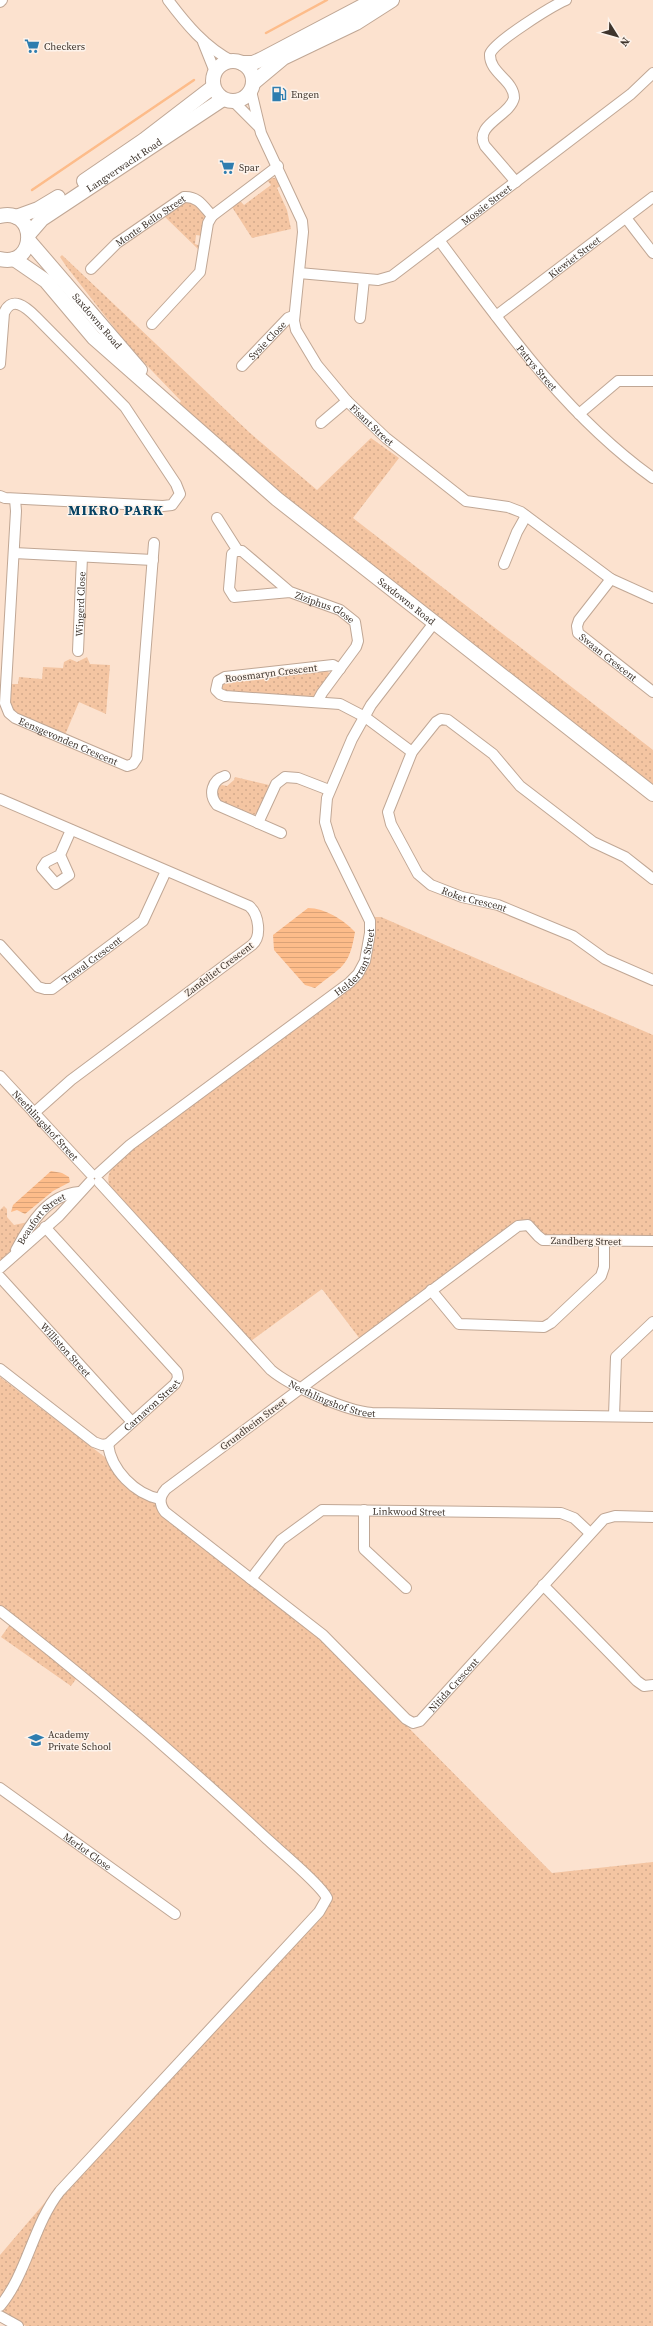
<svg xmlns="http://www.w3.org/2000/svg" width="653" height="2326" font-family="'Source Serif 4',serif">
<defs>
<pattern id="grass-dots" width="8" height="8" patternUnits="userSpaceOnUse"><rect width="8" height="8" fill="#f4c5a2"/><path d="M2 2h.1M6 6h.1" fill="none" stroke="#d2aa8c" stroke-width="1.8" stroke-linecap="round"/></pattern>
<pattern id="water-rules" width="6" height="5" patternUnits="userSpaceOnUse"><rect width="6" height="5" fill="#fdbc8a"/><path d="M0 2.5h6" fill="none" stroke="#daa277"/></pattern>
</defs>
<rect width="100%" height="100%" fill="#fce2cf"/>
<!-- grass -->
<g fill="url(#grass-dots)">
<path d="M271,178H275L282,185L277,188L287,210L291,229L252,238L232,207L240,201L244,205L271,185L267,180Z"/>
<path d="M185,201H193L205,214L203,236L196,235L195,244L201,246V252L163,215Z"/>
<path d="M62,255L250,433L317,490L371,438L399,458L353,518L653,750V786L286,499L179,404L181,401L130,348L66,266L60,257Z"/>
<path d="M87,657L90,664L110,665L106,714L79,702L65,735L15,713L10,706V684H18L19,677L42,679L43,667L63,668L64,662L70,659L77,662Z"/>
<path d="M326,670L329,673V678L312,698L227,693L221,689L224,682Z"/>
<path d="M235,777L269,785L259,811L254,815L217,802L216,788L222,785L227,786L234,780Z"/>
<path d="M375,917H381L653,1035V1238L546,1236L525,1220H521L360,1339L322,1289L251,1341L110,1187C103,1171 119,1161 130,1151L357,983C373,965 376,940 375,917Z"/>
<path d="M4,1206L7,1209V1217L14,1225L28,1222L10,1253L0,1262V1210Z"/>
<path d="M0,1377L157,1497V1501L320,1638L552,1873L653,1862V2326H26L0,2311V2255L59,2186L325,1899L299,1872L78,1676L71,1686L1,1637L11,1623L0,1614Z"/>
</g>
<!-- water -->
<g fill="url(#water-rules)">
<path d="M308,908C325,908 344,920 355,932C349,968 342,966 315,988L305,985L274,950L273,935Z"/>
<path d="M51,1171L62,1173L69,1177L70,1182L53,1191L25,1214L17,1210L11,1212L13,1205Z"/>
</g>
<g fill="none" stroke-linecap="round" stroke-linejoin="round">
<!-- stream -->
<g stroke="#fdbc8a" stroke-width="2.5">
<path d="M266,33L327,0"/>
<path d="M32,190L194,80"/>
</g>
<!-- street casing -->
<g stroke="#c0a795" stroke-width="12">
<g id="street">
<path d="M168,0C186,24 205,47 232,61"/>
<path d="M0,2L2,0"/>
<path d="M203,42L215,72"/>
<path id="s1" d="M251,91L261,133L302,221L303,232L294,321L296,330L317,365L347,401L386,438L466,501L508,507L521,512L611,579L653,598"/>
<path d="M234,102L259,127"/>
<path d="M516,182L485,146C473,125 510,116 514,98C514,80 489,73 490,54C494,42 552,6 566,0"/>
<path d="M626,218L653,253"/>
<path id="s2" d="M439,240C503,326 565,415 653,478"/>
<path id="s3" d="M91,269L117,243L184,197C198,196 203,206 212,216"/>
<path id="s4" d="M299,273L378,280L392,276L631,94L653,73"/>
<path id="s5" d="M496,316L653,197"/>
<path d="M360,318L364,279"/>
<path d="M152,324L200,272L208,223L212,216L278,166"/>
<path d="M0,364L4,313C12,295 26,307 36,317L125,407L176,484L180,494L172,505L163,506L5,498L0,496"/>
<path id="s6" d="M242,366L288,318L293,316"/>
<path d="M579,414L618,381H653"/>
<path d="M321,423L347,401"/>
<path id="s7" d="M15,499L16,511L5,703L9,713L15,718L127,766L133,764L137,758L154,543"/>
<path d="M217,518L238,551"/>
<path d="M14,553L153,560"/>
<path d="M504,564L517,532L526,516"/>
<path id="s8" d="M611,579L579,620L577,626L578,633L653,692"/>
<path id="s9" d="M290,592L242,551H236L232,554L229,589L234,597L290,592L340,610L355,622L358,641L356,647L322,693L317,702"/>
<path id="s10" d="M78,651L82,557"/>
<path d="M340,669L333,665L225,677L218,681L216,690L220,694L225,696L340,704L365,717L412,752"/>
<path d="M225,776C212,780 208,794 217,805L281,833"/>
<path d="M0,799L249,906C259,914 262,937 252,945L71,1080L34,1113"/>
<path d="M258,823L276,784L285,777L298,778L329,790"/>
<path d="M60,855L46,862L42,868L56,884L69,875L60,855L71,830"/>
<path id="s11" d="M653,879L625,857L593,842L520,786L493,754L448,720L441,719L436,722L412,752L388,812L391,824L418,874L431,885L462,897L498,905L573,936L605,959L653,980"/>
<path id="s12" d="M0,945L38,987L45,989H52L143,921L166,871"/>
<path id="s13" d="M0,1076L91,1174"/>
<path id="s14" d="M98,1174L130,1145L349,983L358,974L365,961L370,933V921L330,839L325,822L327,798L352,739L371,705L434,623"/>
<path id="s15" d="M99,1182L271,1370C290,1386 346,1411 372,1413L653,1417"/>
<path id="s16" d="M653,1241L543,1240L538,1236L528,1225L518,1226L166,1489C159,1497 159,1504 165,1512L323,1635L406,1719L413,1723L420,1721L604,1519L615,1516L653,1517"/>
<path id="s17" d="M16,1250C30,1224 47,1195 79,1192"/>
<path d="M0,1268L59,1216L90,1182"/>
<path id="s18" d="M0,1277L132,1422"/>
<path d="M431,1290L459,1324L544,1327L551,1323L601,1276L604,1267V1242"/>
<path id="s19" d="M0,1369L94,1442L102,1445L108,1444L175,1384L178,1378L177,1372L45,1227"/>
<path d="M614,1416L616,1357L653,1322"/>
<path d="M108,1444C111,1470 135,1494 160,1499"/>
<path d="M364,1510V1549L406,1588"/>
<path id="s20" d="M251,1579L281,1540L322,1510L561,1513L574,1518L590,1533"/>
<path d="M543,1585L637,1681L644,1686L653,1685"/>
<path d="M0,1611C93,1683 181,1759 267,1839C280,1851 321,1885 327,1898L319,1912L60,2191C33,2225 27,2274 0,2306"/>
<path id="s21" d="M0,1788L175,1914"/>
<path d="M0,2316L18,2326"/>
</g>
</g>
<!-- secondary casing -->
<g stroke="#c0a795" stroke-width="16">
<g id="secondary">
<circle cx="233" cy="81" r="20"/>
<path d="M242,63H253L262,59L374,0"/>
<path d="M253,83L283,58L356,23L392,0"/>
<path d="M84,181L144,140L213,87"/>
<path d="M0,216C38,207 37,268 0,259"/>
<path d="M16,217L38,209L58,197"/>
<path id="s22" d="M29,234L42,219L223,99"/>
<path id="s23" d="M29,241L140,370"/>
<path id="s24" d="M14,259L46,281L94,338L277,499L653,794"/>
</g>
</g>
<!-- street -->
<use href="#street" stroke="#fff" stroke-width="10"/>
<!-- secondary -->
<use href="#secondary" stroke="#fff" stroke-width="14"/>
</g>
<!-- icons -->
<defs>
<g id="supermarket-bare" transform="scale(1.2)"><path d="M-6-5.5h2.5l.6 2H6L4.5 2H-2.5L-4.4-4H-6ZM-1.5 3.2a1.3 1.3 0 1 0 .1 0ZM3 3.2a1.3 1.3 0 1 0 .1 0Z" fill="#2e7daf" stroke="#fdf3eb" stroke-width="2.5" paint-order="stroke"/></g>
<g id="fuel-bare" transform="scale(1.2)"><path d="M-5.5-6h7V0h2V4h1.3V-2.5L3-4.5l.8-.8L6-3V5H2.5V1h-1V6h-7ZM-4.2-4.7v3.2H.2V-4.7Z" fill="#2e7daf" stroke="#fdf3eb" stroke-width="2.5" paint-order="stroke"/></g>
<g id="school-bare" transform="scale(1.2)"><path d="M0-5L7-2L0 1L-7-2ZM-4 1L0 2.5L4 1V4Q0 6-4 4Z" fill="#2e7daf" stroke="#fdf3eb" stroke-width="2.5" paint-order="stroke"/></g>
</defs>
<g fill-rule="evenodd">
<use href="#supermarket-bare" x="32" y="46"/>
<use href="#fuel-bare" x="279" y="94"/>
<use href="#supermarket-bare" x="227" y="167"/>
<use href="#school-bare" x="36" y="1740"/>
</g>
<g text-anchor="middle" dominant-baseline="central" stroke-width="3" stroke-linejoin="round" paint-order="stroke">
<!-- poi labels -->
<g font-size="10" fill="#3e342c" stroke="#fdf3eb" text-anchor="start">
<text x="44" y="46">Checkers</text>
<text x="291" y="94">Engen</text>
<text x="239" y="167">Spar</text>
<text x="48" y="1734">Academy<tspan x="48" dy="12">Private School</tspan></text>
</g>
<!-- street labels -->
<g font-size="10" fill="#3e342c" stroke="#fdf3eb">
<text stroke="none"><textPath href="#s22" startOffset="118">Langverwacht Road</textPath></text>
<text stroke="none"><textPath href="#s4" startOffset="212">Mossie Street</textPath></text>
<text stroke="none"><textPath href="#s3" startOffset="77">Monte Bello Street</textPath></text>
<text stroke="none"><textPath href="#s5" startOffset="98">Kiewiet Street</textPath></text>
<text stroke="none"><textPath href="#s23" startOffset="105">Saxdowns Road</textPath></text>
<text stroke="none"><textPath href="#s6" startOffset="36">Sysie Close</textPath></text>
<text stroke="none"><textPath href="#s2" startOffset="161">Patrys Street</textPath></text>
<text stroke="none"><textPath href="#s1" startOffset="372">Fisant Street</textPath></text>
<text stroke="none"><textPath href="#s24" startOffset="522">Saxdowns Road</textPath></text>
<text stroke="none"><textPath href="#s10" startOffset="47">Wingerd Close</textPath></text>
<text stroke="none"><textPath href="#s9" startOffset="213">Ziziphus Close</textPath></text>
<text stroke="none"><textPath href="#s8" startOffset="104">Swaan Crescent</textPath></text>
<text transform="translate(271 673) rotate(-7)">Roosmaryn Crescent</text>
<text stroke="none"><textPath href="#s7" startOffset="281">Eensgevonden Crescent</textPath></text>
<text stroke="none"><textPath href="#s11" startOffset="509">Roket Crescent</textPath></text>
<text stroke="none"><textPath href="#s12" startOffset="120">Trawal Crescent</textPath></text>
<text stroke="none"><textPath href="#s14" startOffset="337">Helderrant Street</textPath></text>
<text transform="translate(219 969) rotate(-37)">Zandvliet Crescent</text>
<text stroke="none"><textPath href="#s13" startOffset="67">Neethlingshof Street</textPath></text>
<text stroke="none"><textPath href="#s17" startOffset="41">Beaufort Street</textPath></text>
<text transform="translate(586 1241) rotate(1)">Zandberg Street</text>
<text stroke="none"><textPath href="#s18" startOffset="98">Williston Street</textPath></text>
<text stroke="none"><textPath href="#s15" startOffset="323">Neethlingshof Street</textPath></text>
<text stroke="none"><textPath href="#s19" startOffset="192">Carnavon Street</textPath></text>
<text transform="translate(253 1424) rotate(-37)">Grundheim Street</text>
<text stroke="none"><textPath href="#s20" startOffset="187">Linkwood Street</textPath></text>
<text stroke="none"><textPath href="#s16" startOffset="989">Nitida Crescent</textPath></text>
<text stroke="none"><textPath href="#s21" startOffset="108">Merlot Close</textPath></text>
</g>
<!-- district labels -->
<g font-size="14" font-weight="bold" letter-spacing="1" fill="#054162" stroke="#fdf3eb">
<text x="116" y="510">MIKRO PARK</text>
</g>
</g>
<!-- north arrow -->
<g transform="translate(617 36) rotate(127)" stroke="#fdf3eb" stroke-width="3" paint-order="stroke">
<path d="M0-3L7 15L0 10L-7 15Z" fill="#3e342c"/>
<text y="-6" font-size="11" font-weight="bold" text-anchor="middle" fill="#3e342c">N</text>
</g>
</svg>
